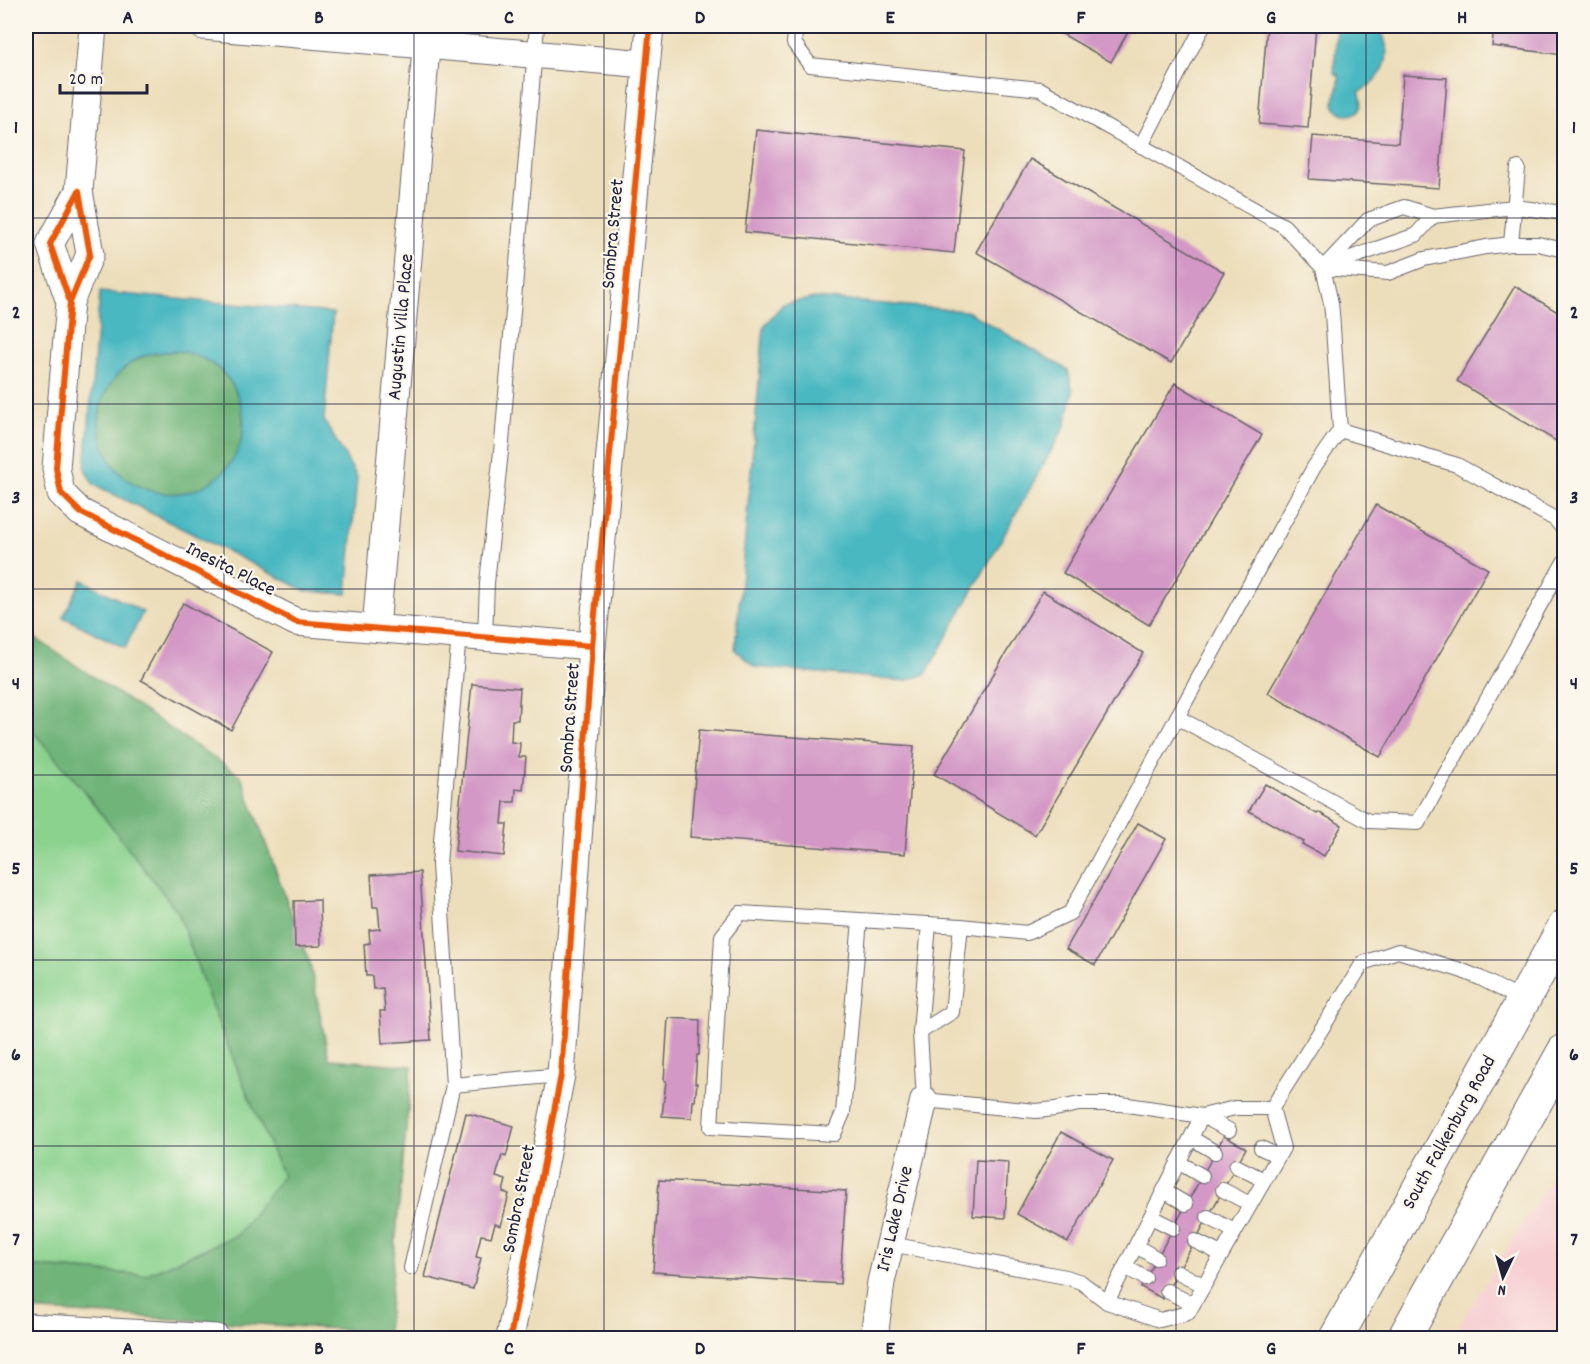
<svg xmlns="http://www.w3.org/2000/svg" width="1590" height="1364" font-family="Dekko,sans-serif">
<rect width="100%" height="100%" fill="#fbf7ec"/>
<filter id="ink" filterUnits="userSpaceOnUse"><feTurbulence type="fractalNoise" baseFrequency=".0167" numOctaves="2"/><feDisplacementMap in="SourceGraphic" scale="12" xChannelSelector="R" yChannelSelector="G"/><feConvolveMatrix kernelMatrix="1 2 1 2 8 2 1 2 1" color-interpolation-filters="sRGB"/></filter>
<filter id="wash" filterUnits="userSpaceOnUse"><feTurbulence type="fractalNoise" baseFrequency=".008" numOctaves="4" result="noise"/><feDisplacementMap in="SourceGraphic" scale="24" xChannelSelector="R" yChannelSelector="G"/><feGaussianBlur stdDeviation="1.35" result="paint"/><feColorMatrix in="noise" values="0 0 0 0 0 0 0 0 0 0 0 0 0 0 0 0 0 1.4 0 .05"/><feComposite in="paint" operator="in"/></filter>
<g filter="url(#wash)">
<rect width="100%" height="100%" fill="#eddebb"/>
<!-- built -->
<path fill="#f7cfd3" d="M1564,1159V1338H1451Z"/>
<!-- green -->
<path fill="#8ad28e" stroke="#567a64" stroke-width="1.5" d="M26,723L83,790L178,912L213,1009L248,1095L284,1176L237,1235L145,1275L26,1266Z"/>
<!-- forest -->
<g fill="#6fb479" stroke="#486b5a" stroke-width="1.5">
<circle cx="171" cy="423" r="72"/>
<path d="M26,632L241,776L310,964L329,1059L412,1066L387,1332L26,1310V1266L145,1275L237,1235L283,1176L248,1095L213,1009L178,912L83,790L26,723Z"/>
</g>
<!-- water -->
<g fill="#49b8c1" stroke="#366d7e" stroke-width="1.5" fill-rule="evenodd">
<path d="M1344,26H1379C1394,54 1387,77 1359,92C1371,117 1337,123 1334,103C1333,97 1337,94 1338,89C1339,85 1339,79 1339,75L1334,73L1337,29L1343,30Z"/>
<path d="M100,292L333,313L324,420L357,477L347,594L306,591L93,484L85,469ZM181,351C195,355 207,359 218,368C226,375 233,384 237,394C262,450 209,507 151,491C134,486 116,474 109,458C104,447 99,435 99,423C98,396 116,369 141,357C154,352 167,352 181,351Z"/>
<path d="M815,298L967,311L1068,370L1073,392L1065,426L926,674L905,681L755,667L735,650L764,326L783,304Z"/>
<path d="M82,580L143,612L125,648L63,617Z"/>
</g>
<g id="blocks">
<!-- building -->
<g fill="#d398c6">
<path d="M1060,26H1131L1111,62L1057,31Z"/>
<path d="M1267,26H1316L1308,128L1259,124Z"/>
<path d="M1494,26H1564V55L1492,46Z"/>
<path d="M1403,75L1447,78L1439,188L1309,179L1313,136L1398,143Z"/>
<path d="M756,130L965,151L954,253L745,232Z"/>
<path d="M1030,159L1224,272L1171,363L976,252Z"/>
<path d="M1515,286L1564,316V446L1457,381Z"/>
<path d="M1175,383L1262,435L1149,625L1063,573Z"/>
<path d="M1376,505L1488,569L1380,757L1268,693Z"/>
<path d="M1043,591L1143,653L1035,835L934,774Z"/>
<path d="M183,603L273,652L231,730L141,680Z"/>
<path d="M472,684L520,688L518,720H512L511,742L520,743L519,757H526L523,790L516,789L515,802H504L502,824H507L504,856L455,851Z"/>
<path d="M699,730L914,746L905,854L690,837Z"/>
<path d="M1265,784L1317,814L1318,812L1342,825L1324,856L1302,844L1304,842L1249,811Z"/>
<path d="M1138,823L1166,839L1095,965L1066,949Z"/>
<path d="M420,872L431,1040L382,1043L380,1011H385L383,988L373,989L372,976H366L364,944L370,943L369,930L380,929L378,907H373L371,875Z"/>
<path d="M320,900L321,946L295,947L294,901Z"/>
<path d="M668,1018L700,1020L699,1055H697L695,1083H697L695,1101H693L692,1118L662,1116L666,1081H664Z"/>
<path d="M466,1113L514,1126L506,1157L502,1155L496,1177L506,1180L503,1192L509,1194L501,1226L495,1224L491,1237L481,1235L476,1257L481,1258L473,1289L425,1277Z"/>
<path d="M1061,1132L1113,1160L1068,1242L1017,1214Z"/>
<path d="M1224,1136L1246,1148L1163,1299L1141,1287Z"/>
<path d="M976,1160L1008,1162L1005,1218L973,1216Z"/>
<path d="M659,1180L846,1191L840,1284L653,1272Z"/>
</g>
</g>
</g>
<g filter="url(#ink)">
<use href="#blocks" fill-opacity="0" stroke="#696468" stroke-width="1.5"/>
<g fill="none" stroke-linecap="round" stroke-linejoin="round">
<!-- lane casing -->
<g stroke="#696468" stroke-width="16">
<g id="lane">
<path d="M796,26L794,43L810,65L1040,89L1284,226L1323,268L1331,303L1332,313L1340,430L1314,467L1070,913L1027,933L961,926L740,913L722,936L711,1127L834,1134L843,1113L860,920"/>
<path d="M1141,146L1203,26"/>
<path d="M1511,244L1518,168"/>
<path d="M1327,266L1416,235L1433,216"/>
<path d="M1323,268L1368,220L1404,207L1433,216L1514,207L1564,213"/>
<path d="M1323,268L1388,273L1424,259L1486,247L1511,244H1538L1564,250"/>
<path d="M1340,430L1457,465L1555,519L1564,530"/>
<path d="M485,637L487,583L502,442L537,26"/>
<path d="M1177,717L1368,821L1418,823L1564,562"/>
<path d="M929,924L920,1032L924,1100L1036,1111L1055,1109L1079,1104H1121L1202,1116L1229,1130"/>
<path d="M920,1032L952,1012L961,926"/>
<path d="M453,1085L561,1075"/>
<path d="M1191,1138L1215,1152"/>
<path d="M1261,1148L1278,1156"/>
<path d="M1178,1162L1202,1176"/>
<path d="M1236,1166L1264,1180"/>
<path d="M1223,1190L1250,1204"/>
<path d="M1164,1191L1186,1204"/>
<path d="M1151,1217L1173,1228"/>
<path d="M1208,1217L1234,1231"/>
<path d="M1195,1241L1221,1254"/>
<path d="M890,1244L1066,1277L1081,1282L1107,1302L1160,1320L1188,1313L1283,1148L1272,1108L1363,963L1398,951L1460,970L1480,978L1524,1001"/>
<path d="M1136,1246L1156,1258"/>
<path d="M1125,1267L1145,1278"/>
<path d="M411,1268L453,1085L439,864L459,634"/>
<path d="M1178,1272L1203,1285"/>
<path d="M1167,1291L1192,1304"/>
<path d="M1107,1302L1202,1116L1235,1108H1272"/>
</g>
</g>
<!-- street casing -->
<g stroke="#696468" stroke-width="29">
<g id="street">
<path d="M203,26L646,64"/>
<path d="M79,191L93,26"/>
<path d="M70,302L50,244L79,191L90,254L70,302L56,468L61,493L80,512L296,622L592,646"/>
<path d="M376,628L428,26"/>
<path d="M26,1327L216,1338"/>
<path d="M510,1338L561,1075L592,646L650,26"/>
<path d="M874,1338L881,1282L924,1100"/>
</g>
</g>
<!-- secondary casing -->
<g stroke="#696468" stroke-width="35">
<g id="secondary">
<path d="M1336,1338L1564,927"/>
<path d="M1404,1338L1564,1051"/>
</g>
</g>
<!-- lane -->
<use href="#lane" stroke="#fff" stroke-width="14"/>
<!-- street -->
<use href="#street" stroke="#fff" stroke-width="27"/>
<!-- secondary -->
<use href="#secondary" stroke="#fff" stroke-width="33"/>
<!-- cycleway casing -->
<g stroke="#fbf7ec" stroke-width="10">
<g id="cycleway">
<path d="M70,302L50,244L79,191L90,254L70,302L56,468L61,493L80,512L296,622L592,646"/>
<path d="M510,1338L561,1075L592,646L650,26"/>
</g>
</g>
<!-- cycleway -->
<use href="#cycleway" stroke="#e8590c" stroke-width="6"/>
</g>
</g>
<!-- grid -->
<path fill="none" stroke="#22223b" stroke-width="1.5" stroke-opacity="0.55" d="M224,26V1338M414,26V1338M604,26V1338M795,26V1338M986,26V1338M1176,26V1338M1366,26V1338M26,218H1564M26,404H1564M26,589H1564M26,775H1564M26,960H1564M26,1146H1564"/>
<g text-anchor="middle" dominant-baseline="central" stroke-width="4.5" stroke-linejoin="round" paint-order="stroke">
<!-- street labels -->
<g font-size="20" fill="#22223b" stroke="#fbf7ec">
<text transform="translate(614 234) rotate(-85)">Sombra Street</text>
<text transform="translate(402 327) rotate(-85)">Augustin Villa Place</text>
<text transform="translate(230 570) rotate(27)">Inesita Place</text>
<text transform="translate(571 718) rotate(-86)">Sombra Street</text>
<text transform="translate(1450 1133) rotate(-61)">South Falkenburg Road</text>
<text transform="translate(520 1199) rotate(-79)">Sombra Street</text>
<text transform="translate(896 1219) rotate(-77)">Iris Lake Drive</text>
</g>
</g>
<!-- margin -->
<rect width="1590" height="1364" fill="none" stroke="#fbf7ec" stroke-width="66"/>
<!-- north arrow -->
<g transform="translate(1503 1277) rotate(185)" stroke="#fbf7ec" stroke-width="4.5" paint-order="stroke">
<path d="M0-4.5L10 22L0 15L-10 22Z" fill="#22223b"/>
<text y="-9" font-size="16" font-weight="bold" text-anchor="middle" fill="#22223b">N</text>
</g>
<!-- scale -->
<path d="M60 84v9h87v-9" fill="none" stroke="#22223b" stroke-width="3"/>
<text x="69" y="84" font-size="18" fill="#22223b" stroke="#fbf7ec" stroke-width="4.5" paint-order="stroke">20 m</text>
<rect x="33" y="33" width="1524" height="1298" fill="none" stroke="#22223b" stroke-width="2"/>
<g font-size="20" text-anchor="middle" font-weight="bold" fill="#22223b">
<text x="128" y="23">A</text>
<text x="319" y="23">B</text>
<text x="509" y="23">C</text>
<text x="700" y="23">D</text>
<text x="890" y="23">E</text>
<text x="1081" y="23">F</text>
<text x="1271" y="23">G</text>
<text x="1462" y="23">H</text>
<text x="16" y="133">1</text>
<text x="1574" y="133">1</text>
<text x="16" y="318">2</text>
<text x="1574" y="318">2</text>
<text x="16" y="503">3</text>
<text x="1574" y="503">3</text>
<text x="16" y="689">4</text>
<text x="1574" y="689">4</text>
<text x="16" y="874">5</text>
<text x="1574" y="874">5</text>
<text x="16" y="1060">6</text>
<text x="1574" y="1060">6</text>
<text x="16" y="1245">7</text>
<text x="1574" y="1245">7</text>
<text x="128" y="1354">A</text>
<text x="319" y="1354">B</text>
<text x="509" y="1354">C</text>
<text x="700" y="1354">D</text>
<text x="890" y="1354">E</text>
<text x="1081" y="1354">F</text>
<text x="1271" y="1354">G</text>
<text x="1462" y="1354">H</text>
</g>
</svg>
